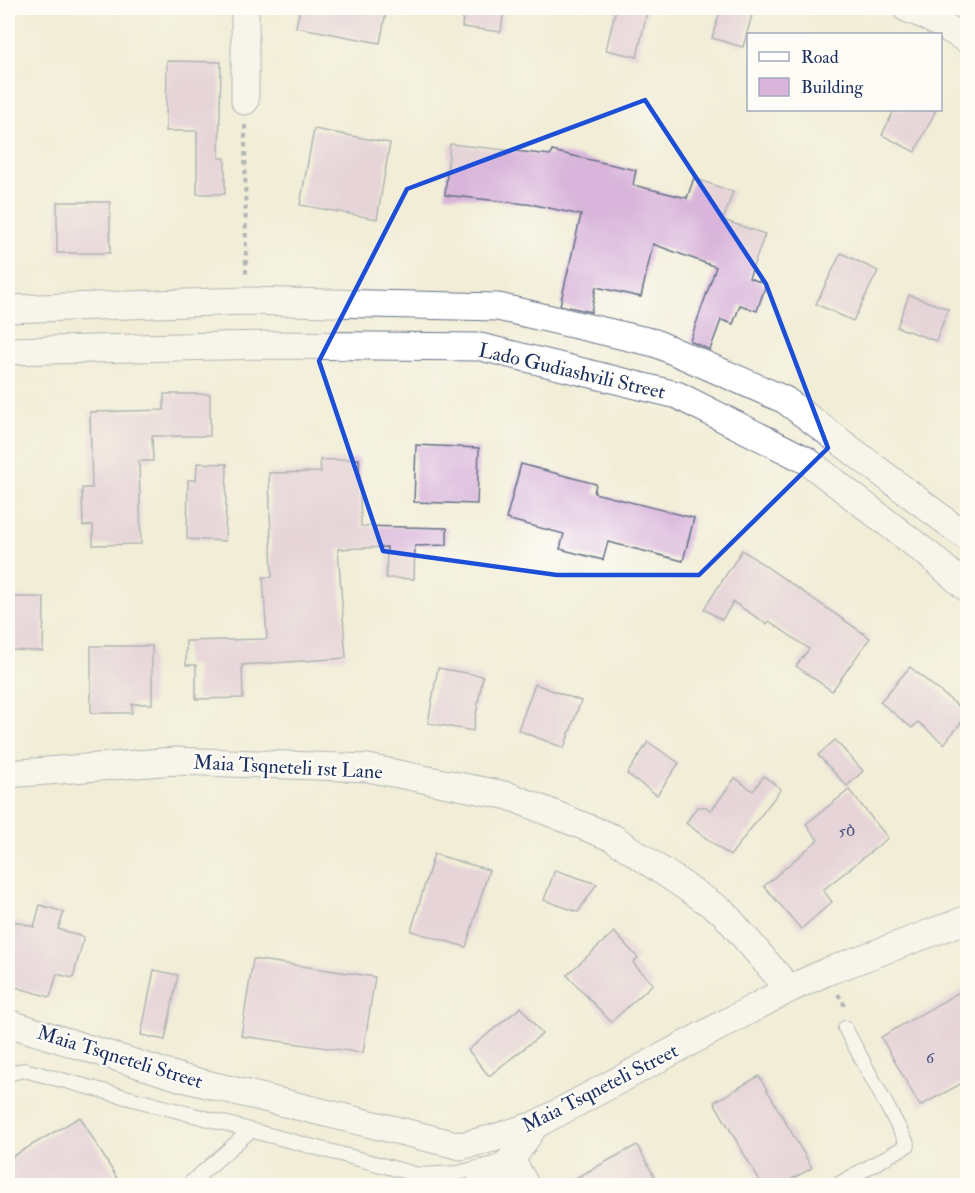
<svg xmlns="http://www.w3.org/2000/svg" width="975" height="1193" font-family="'IM FELL Double Pica','Noto Serif Georgian',serif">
<rect width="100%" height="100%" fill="#fdfcf7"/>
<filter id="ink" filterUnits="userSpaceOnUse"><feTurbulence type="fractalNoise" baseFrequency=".0167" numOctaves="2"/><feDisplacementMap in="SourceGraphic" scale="12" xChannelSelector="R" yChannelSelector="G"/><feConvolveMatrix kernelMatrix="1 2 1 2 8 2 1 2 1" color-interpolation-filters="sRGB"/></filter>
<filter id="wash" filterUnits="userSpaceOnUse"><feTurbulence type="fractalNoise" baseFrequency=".008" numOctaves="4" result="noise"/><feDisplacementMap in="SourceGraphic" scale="24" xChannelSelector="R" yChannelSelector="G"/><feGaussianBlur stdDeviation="1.35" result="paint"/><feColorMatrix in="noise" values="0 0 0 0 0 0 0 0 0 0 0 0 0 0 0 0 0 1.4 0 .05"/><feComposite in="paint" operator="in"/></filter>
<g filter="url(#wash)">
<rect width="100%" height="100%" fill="#f1edd7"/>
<g id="blocks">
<!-- building -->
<g fill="#d9b5db">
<path d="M300,8H387L380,43L296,27Z"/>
<path d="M464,8H504L501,32L462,27Z"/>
<path d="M616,8H648L637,57L606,50Z"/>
<path d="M721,8H754L743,47L712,38Z"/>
<path d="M167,61L221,62L219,158H225V194H197V131H166Z"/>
<path d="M894,110H936L915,152L882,135Z"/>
<path d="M314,129L390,143L377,219L300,205Z"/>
<path d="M450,144L551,155L552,151L591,160L636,170L633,185L687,198L694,178L733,192L723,220L765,234L749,278L766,284L757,311L740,305L733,324L721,320L710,350L690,341L716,267L653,244L641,297L596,287L591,312L560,305L581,215L535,205L445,195Z"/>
<rect x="57" y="202" width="53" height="51"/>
<path d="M841,253L878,271L853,321L816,304Z"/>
<path d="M909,295L948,309L936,341L897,327Z"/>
<path d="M164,394H210V436H152L153,461H139L141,544L93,545V525L83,526L82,488H92L90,412L164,410Z"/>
<path d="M416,445L479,448L477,504L414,502Z"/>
<path d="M359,459L361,526L447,528V545L415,546L414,579L386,578L387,547L338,549L346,658L242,665L243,698L196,699V665H186V641L267,639L263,577H272L269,473L321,472L320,460Z"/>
<path d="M197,463L227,464L225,541L187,539L188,480H196Z"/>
<path d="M521,464L596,484L594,493L694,518L683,561L608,542L603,560L560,549L564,534L506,519Z"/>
<path d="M742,550L870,638L832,691L796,666L809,649L769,621L767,624L733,602L722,620L704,609Z"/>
<path d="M8,597H44L43,651L8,650Z"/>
<path d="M91,646H152V704H132V713H91Z"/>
<path d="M910,667L968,714L944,744L918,722L912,728L880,702Z"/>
<path d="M438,668L483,676L473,731L428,723Z"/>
<path d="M535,684L581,701L564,748L518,730Z"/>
<path d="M835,740L863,771L847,786L818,755Z"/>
<path d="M648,742L679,763L657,795L627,774Z"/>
<path d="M764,776L781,789L730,856L686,823L697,807H706L711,811L735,778L753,791Z"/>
<path d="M849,790L888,838L823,890L832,902L801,929L764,886L818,840L806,824Z"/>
<path d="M434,854L489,870L466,947L411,931Z"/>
<path d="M555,870L597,884L578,912L544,900Z"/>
<path d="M40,905L64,912L58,929L84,937L73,978L57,974L50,997L8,985V931L11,920L34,927Z"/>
<path d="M614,932L638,958L633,963L653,984L611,1022L567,975Z"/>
<path d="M253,959L375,977L363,1053L241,1036Z"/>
<path d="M154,970L178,975L165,1040L141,1035Z"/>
<path d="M968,987V1080L920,1106L881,1037Z"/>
<path d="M521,1007L542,1034L489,1076L468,1050Z"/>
<path d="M759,1076L812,1168L781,1185H762L714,1102Z"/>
<path d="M80,1117L121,1185H8V1159Z"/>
<path d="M637,1145L659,1185H563Z"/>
</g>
</g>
</g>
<g filter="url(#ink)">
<use href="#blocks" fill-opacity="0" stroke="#667288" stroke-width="1.5"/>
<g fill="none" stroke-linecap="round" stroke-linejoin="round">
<!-- service casing -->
<g stroke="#667288" stroke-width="16">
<g id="service">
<path d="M8,1074L24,1070L419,1175L458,1173L497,1163"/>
<path d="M187,1186L250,1131"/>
<path d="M835,1186L908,1145L845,1028"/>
</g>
</g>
<!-- minor casing -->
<g stroke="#667288" stroke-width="29">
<g id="minor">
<path d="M906,8L926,16L968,40"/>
<path d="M245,101V8"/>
<path d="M8,309L246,301L498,307L655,343L785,400L968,538"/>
<path d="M8,351L267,345L481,347L677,395L806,460L929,555L968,589"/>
<path d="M8,774L175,761L368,768L509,796L613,838L723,912L789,989"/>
<path d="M8,1023L182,1078L461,1146L494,1138L535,1125L789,989L826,972L968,919"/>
<path d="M479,1186L511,1160"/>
<path d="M526,1186L511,1160L535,1125"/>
</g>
</g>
<!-- path -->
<g stroke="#667288" stroke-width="4" stroke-dasharray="4.5 4.5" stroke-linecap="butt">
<path d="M245,125L246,277"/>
<path d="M838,994L846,1008"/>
</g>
<!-- service -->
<use href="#service" stroke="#fff" stroke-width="14"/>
<!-- minor -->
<use href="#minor" stroke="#fff" stroke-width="27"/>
</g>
</g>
<!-- marked area -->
<path d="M0 0H975V1193H0ZM645,100L766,284L828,448L699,575H557L383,551L319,361L407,189Z" fill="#f1edd7" fill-opacity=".55" fill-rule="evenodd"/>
<path fill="none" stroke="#1d4ed8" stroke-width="4.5" stroke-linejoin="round" d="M645,100L766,284L828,448L699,575H557L383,551L319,361L407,189Z"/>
<g text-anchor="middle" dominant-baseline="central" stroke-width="4.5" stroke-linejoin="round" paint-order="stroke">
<!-- number labels -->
<g font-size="16" fill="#4a507d">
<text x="847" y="831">5ბ</text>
<text x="930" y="1058">6</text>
</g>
<!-- street labels -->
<g font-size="20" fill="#1b2f5e" stroke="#fdfcf7">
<text transform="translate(572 371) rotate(13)">Lado Gudiashvili Street</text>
<text transform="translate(288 767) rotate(3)">Maia Tsqneteli 1st Lane</text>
<text transform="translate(120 1057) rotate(17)">Maia Tsqneteli Street</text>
<text transform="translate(600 1088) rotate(-27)">Maia Tsqneteli Street</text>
</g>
</g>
<!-- margin -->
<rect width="975" height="1193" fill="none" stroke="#fdfcf7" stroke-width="30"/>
<!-- legend -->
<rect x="747" y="33" width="195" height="78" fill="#fdfcf7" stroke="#a3aaba" stroke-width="1.5"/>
<rect x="759" y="52" width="30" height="9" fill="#ffffff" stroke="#a3aaba" stroke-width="1.5"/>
<text x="801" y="63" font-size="18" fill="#1b2f5e">Road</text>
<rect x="759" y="78" width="30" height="18" fill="#d9b5db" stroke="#a3aaba" stroke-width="1.5"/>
<text x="801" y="93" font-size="18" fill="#1b2f5e">Building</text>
</svg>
